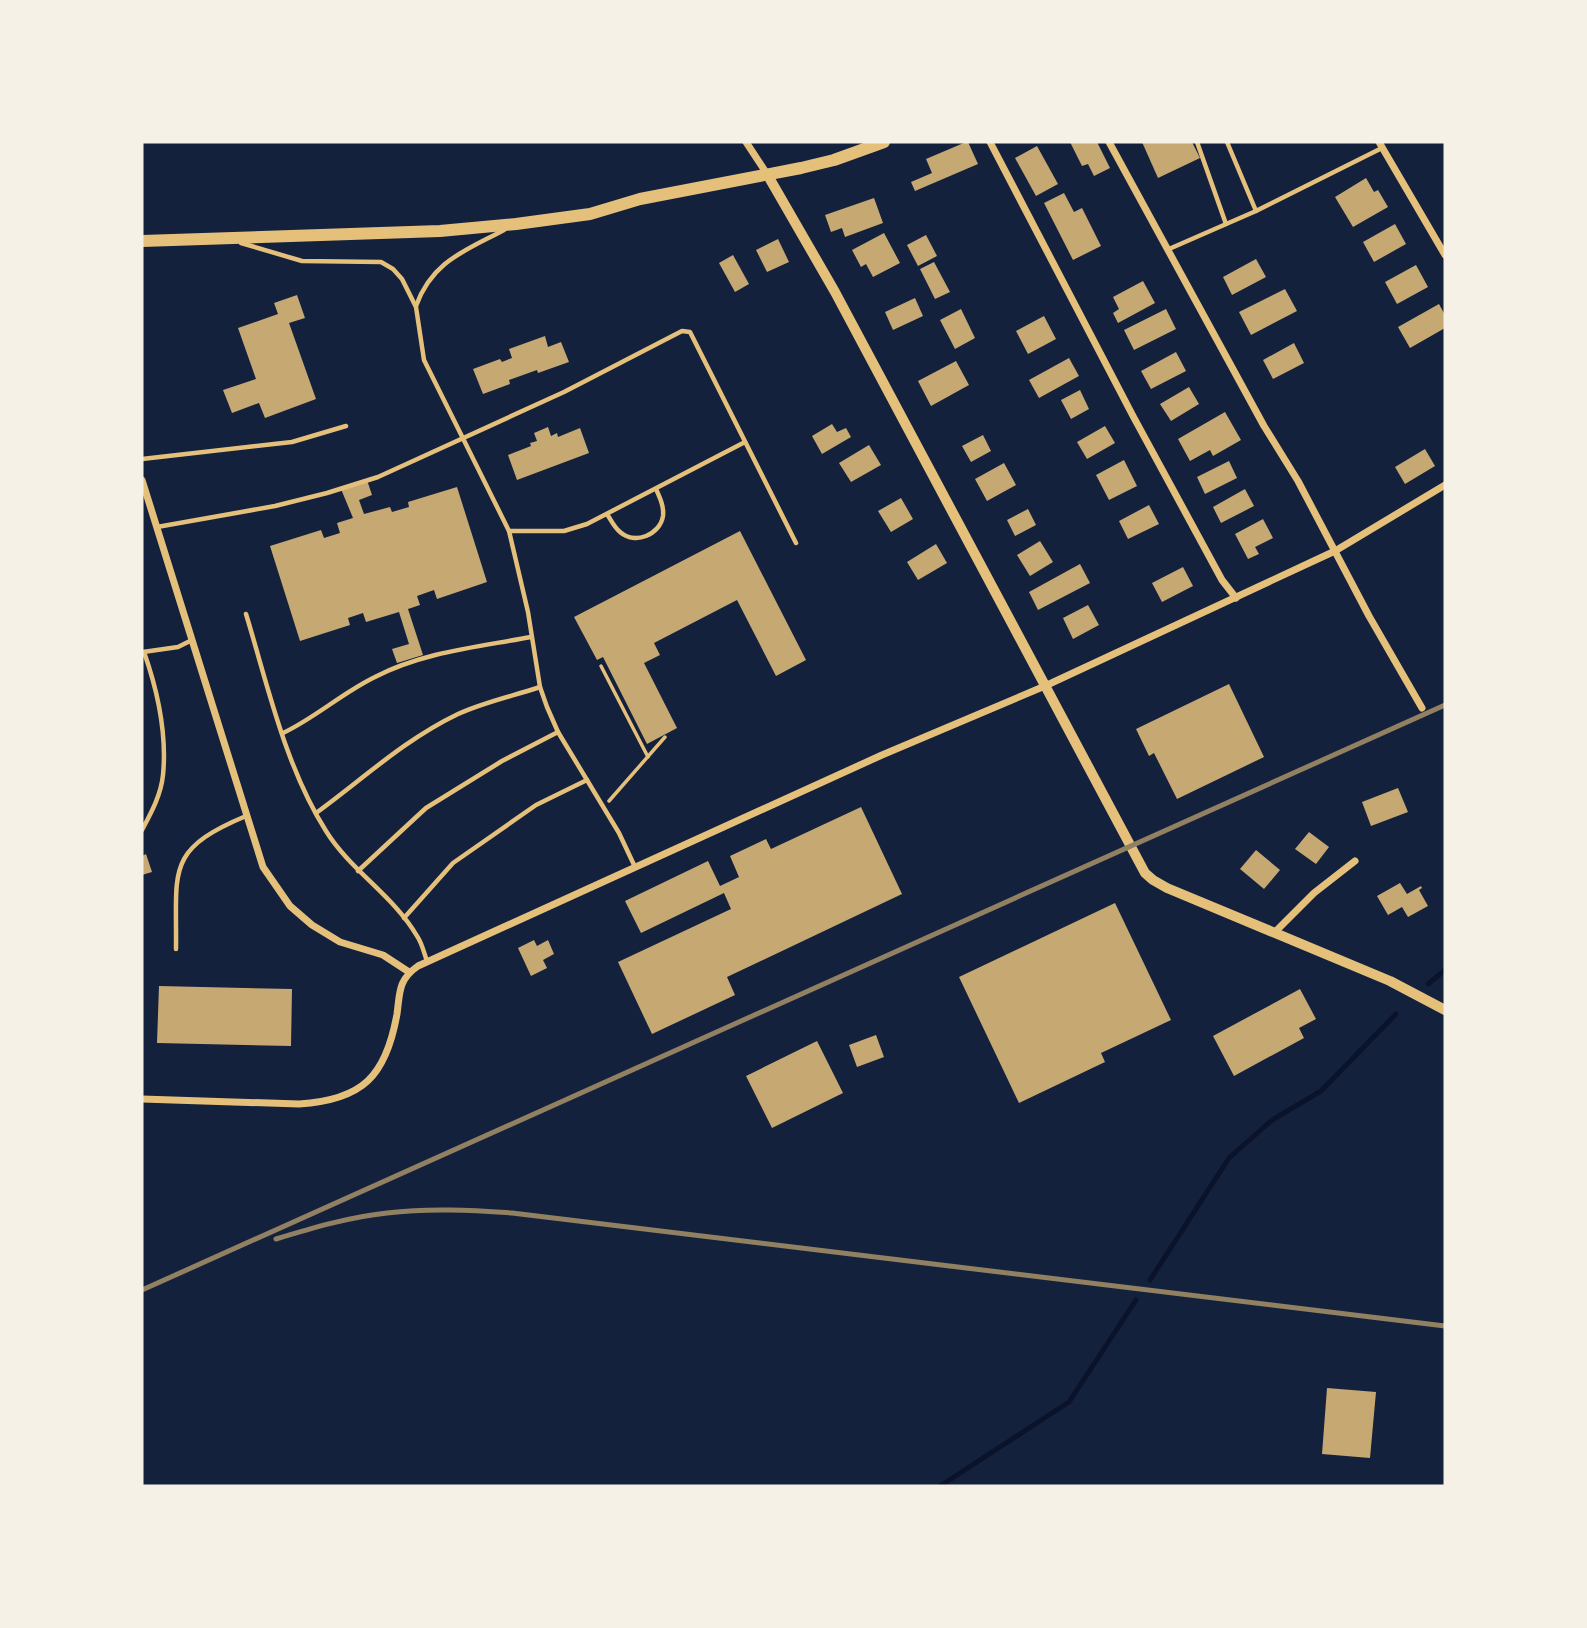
<svg xmlns="http://www.w3.org/2000/svg" width="1587" height="1628" font-family="'Golos Text',sans-serif">
<rect width="100%" height="100%" fill="#14213d"/>
<g fill="none" stroke-linecap="round" stroke-linejoin="round">
<!-- stream -->
<g stroke="#0b132b" stroke-width="5">
<path d="M1428,984L1445,970"/>
<path d="M1150,1280L1229,1158L1272,1120L1321,1091L1396,1014"/>
<path d="M940,1486L1069,1402L1136,1300"/>
</g>
</g>
<!-- building -->
<g fill="#c6a872">
<path d="M966,142H968L978,164L915,191L911,182L932,173L926,159Z"/>
<path d="M1070,142H1097L1110,168L1094,176L1088,164L1082,166Z"/>
<path d="M1142,142H1192L1200,158L1158,178Z"/>
<path d="M1037,146L1058,184L1036,196L1015,158Z"/>
<path d="M1366,178L1374,192L1378,190L1388,207L1353,227L1335,197Z"/>
<path d="M1064,193L1074,212L1082,208L1101,246L1073,260L1044,203Z"/>
<path d="M874,198L883,223L845,237L842,228L831,232L825,215Z"/>
<path d="M1395,224L1406,244L1374,262L1363,242Z"/>
<path d="M884,233L900,263L873,277L866,264L861,267L852,250Z"/>
<path d="M926,235L937,256L918,266L907,245Z"/>
<path d="M778,239L789,262L767,272L756,250Z"/>
<path d="M733,255L749,284L735,292L719,263Z"/>
<path d="M1256,259L1266,277L1232,295L1223,277Z"/>
<path d="M934,262L950,292L935,299L920,269Z"/>
<path d="M1416,265L1428,287L1397,304L1385,282Z"/>
<path d="M1143,281L1155,303L1118,323L1113,313L1119,309L1113,297Z"/>
<path d="M1285,289L1297,311L1251,335L1239,312Z"/>
<path d="M297,295L305,318L289,323L316,399L265,418L259,403L232,413L223,390L256,379L238,328L278,314L274,303Z"/>
<path d="M915,298L923,316L893,330L885,312Z"/>
<path d="M1439,304L1445,315V328L1410,348L1398,327Z"/>
<path d="M961,309L975,338L955,349L940,320Z"/>
<path d="M1166,309L1176,329L1134,350L1124,330Z"/>
<path d="M1044,316L1056,339L1028,354L1016,331Z"/>
<path d="M545,336L548,347L561,342L569,362L538,373L537,370L509,380L510,384L483,394L473,369L500,359L502,362L512,358L509,349Z"/>
<path d="M1294,343L1304,363L1273,379L1263,360Z"/>
<path d="M1176,352L1186,371L1151,389L1141,371Z"/>
<path d="M1069,358L1079,376L1039,398L1029,380Z"/>
<path d="M956,361L969,385L931,406L918,381Z"/>
<path d="M1189,387L1199,404L1171,421L1160,404Z"/>
<path d="M1080,390L1089,409L1071,419L1061,400Z"/>
<path d="M1225,412L1241,440L1213,456L1210,450L1190,461L1178,439Z"/>
<path d="M832,424L837,432L846,428L851,437L822,454L812,436Z"/>
<path d="M1105,426L1115,443L1087,459L1077,442Z"/>
<path d="M548,427L551,436L557,433L558,437L580,428L589,453L517,480L508,455L531,446L530,443L537,441L534,433Z"/>
<path d="M983,435L991,451L971,462L962,446Z"/>
<path d="M869,445L881,465L851,482L839,463Z"/>
<path d="M1425,449L1435,466L1405,484L1395,467Z"/>
<path d="M1124,460L1137,486L1109,500L1096,475Z"/>
<path d="M1229,461L1237,478L1205,494L1197,477Z"/>
<path d="M1004,463L1016,485L987,501L975,479Z"/>
<path d="M367,480L372,495L359,500L364,514L390,507L392,512L409,507L408,502L457,487L487,582L437,599L434,590L417,596L420,605L408,609L423,655L397,663L392,649L409,644L399,612L366,622L363,613L348,618L350,625L300,641L270,546L321,530L324,538L340,533L337,523L353,518L341,489Z"/>
<path d="M1245,489L1254,506L1221,523L1213,507Z"/>
<path d="M901,498L913,519L891,532L878,511Z"/>
<path d="M1149,505L1159,524L1128,539L1119,521Z"/>
<path d="M1028,509L1036,525L1015,536L1007,520Z"/>
<path d="M1263,519L1273,538L1255,547L1259,554L1248,559L1235,534Z"/>
<path d="M740,531L806,660L776,676L737,600L654,643L660,655L644,663L677,728L647,744L603,657L597,660L574,617Z"/>
<path d="M1040,541L1053,562L1030,576L1017,555Z"/>
<path d="M936,544L947,563L918,580L907,562Z"/>
<path d="M1080,564L1090,583L1038,610L1029,592Z"/>
<path d="M1183,567L1193,586L1162,602L1152,583Z"/>
<path d="M1088,605L1099,625L1073,639L1063,618Z"/>
<path d="M1229,684L1264,757L1177,799L1154,753L1149,756L1136,729Z"/>
<path d="M1398,788L1408,812L1371,826L1362,802Z"/>
<path d="M861,807L902,894L727,977L735,995L652,1034L618,962L731,909L724,893L641,933L625,901L708,861L720,886L739,877L730,856L766,839L771,849Z"/>
<path d="M1309,832L1329,847L1316,864L1295,849Z"/>
<path d="M1256,850L1280,870L1264,889L1240,869Z"/>
<path d="M146,854L152,872L142,875V856Z"/>
<path d="M1400,883L1407,894L1421,886L1422,888L1419,890L1428,906L1408,917L1402,907L1388,915L1377,896Z"/>
<path d="M1115,903L1171,1020L1101,1053L1105,1062L1019,1103L959,977Z"/>
<path d="M534,940L537,946L548,940L554,954L543,960L547,968L531,976L518,948Z"/>
<path d="M159,986L292,989L291,1046L157,1043Z"/>
<path d="M1300,989L1316,1019L1299,1028L1304,1038L1234,1076L1213,1036Z"/>
<path d="M876,1035L884,1057L857,1067L849,1045Z"/>
<path d="M817,1041L843,1093L772,1128L746,1076Z"/>
<path d="M1327,1388L1376,1392L1370,1458L1322,1454Z"/>
</g>
<g fill="none" stroke-linecap="round" stroke-linejoin="round">
<!-- path -->
<g stroke="#e5c07b" stroke-width="3.5">
<path d="M601,666L648,757"/>
<path d="M609,801L665,737"/>
</g>
<!-- service -->
<g stroke="#e5c07b" stroke-width="4.5">
<path d="M1197,142L1226,224"/>
<path d="M1227,142L1256,211"/>
<path d="M241,243L302,261L381,262L393,269L402,279L416,307L424,360L509,531L528,612L540,687L547,707L558,732L619,833L635,867"/>
<path d="M1169,249L1256,211L1382,148"/>
<path d="M416,306C432,261 465,251 504,230"/>
<path d="M142,459L292,442L346,426"/>
<path d="M607,514C611,520 614,527 620,532C635,545 660,535 663,516C664,506 660,498 656,489"/>
<path d="M157,527L275,506L327,493L378,477L564,392L682,331L690,332L796,543"/>
<path d="M509,531H564L587,524L745,442"/>
<path d="M246,614C268,686 285,766 326,831C350,870 394,896 417,936C422,943 424,953 427,961"/>
<path d="M143,652L178,647L192,640"/>
<path d="M283,733C315,718 342,693 375,677C423,652 478,647 531,637"/>
<path d="M316,813C364,778 404,740 458,714C484,702 513,696 540,687"/>
<path d="M142,830C151,813 161,795 163,775C167,734 157,689 144,652"/>
<path d="M358,871L426,808L502,761L558,732"/>
<path d="M404,918L453,863L536,805L587,780"/>
<path d="M176,949C177,870 165,850 246,816"/>
</g>
<!-- minor -->
<g stroke="#e5c07b" stroke-width="7">
<path d="M746,142L767,174"/>
<path d="M990,142L1133,416L1222,580L1236,598"/>
<path d="M1109,142L1264,426L1298,481L1369,616L1422,708"/>
<path d="M1379,142L1445,255"/>
<path d="M142,480L263,867L290,906L312,925L340,942L383,955L409,972"/>
<path d="M1274,933L1314,893L1355,861"/>
<path d="M142,1099L299,1104C363,1100 386,1076 397,1014C400,992 398,980 418,966L882,755L1045,686L1335,551L1445,485"/>
</g>
<!-- tertiary -->
<path stroke="#e5c07b" stroke-width="10" d="M767,174L835,292L1145,873L1153,880L1167,888L1390,981L1445,1010"/>
<!-- primary -->
<path stroke="#e5c07b" stroke-width="12" d="M142,241L440,231L516,224L590,214L640,199L801,168L834,160L884,142"/>
<!-- rail -->
<g stroke="#918062" stroke-width="5">
<path d="M276,1239C312,1228 349,1217 387,1213C429,1208 470,1210 512,1213L1445,1326"/>
<path d="M142,1290L1445,705"/>
</g>
</g>
<!-- border -->
<rect width="1587" height="1628" fill="none" stroke="#f6f1e7" stroke-width="287"/>
</svg>
